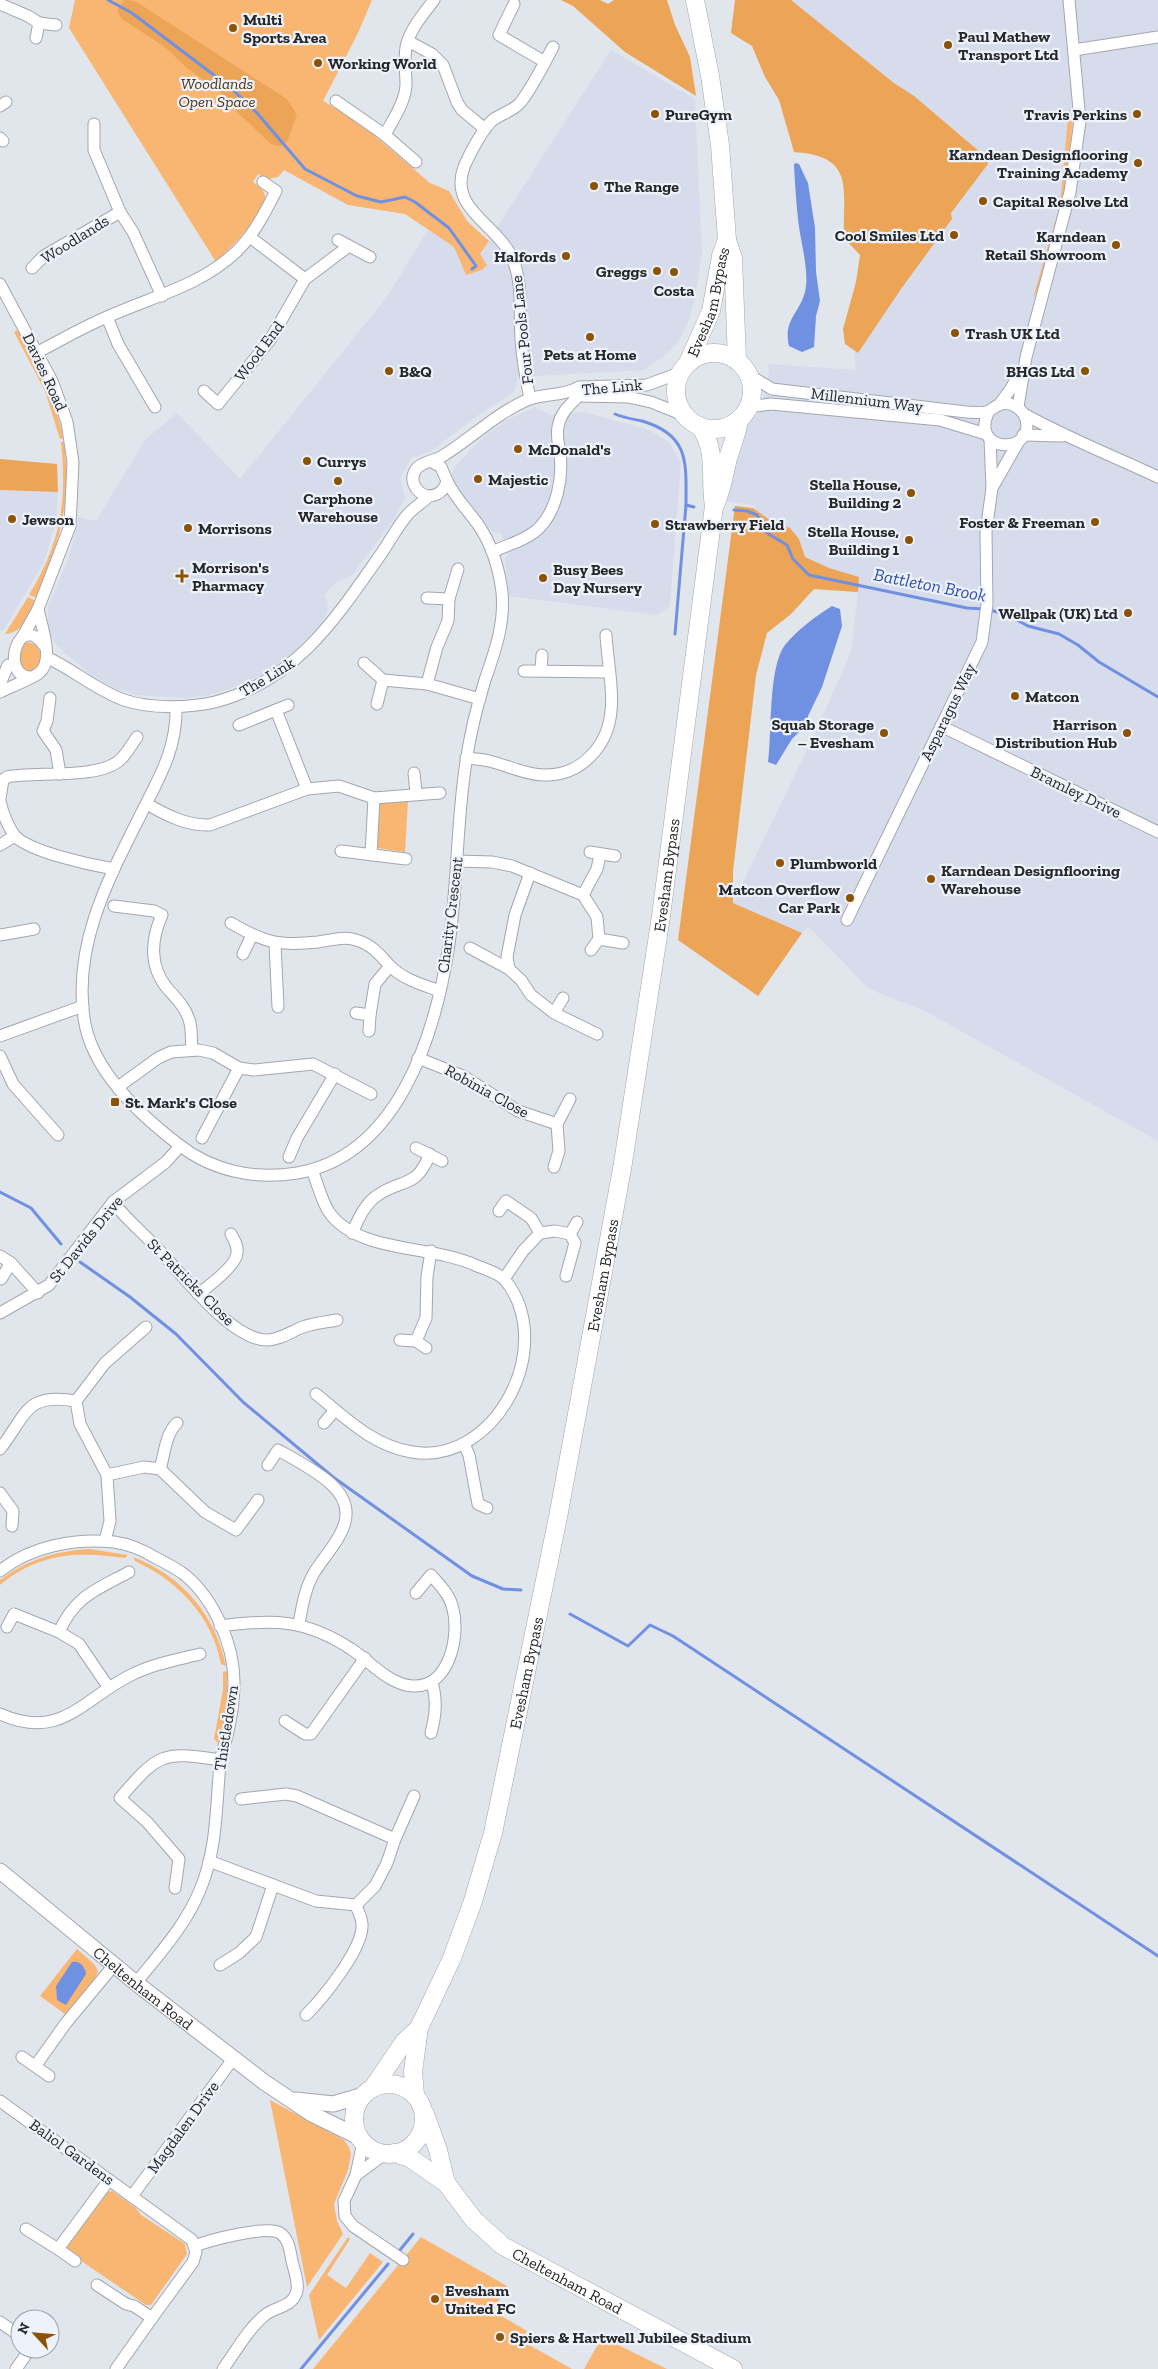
<svg xmlns="http://www.w3.org/2000/svg" width="1158" height="2369" font-family="'Zilla Slab',serif">
<rect width="100%" height="100%" fill="#e1e5ec"/>
<!-- built -->
<g fill="#d6dceb">
<path d="M789,0H1158V1141L927,1012L869,989L808,926L802,933L733,903L816,731L851,652L858,592L813,590L794,578L754,505L727,501L735,455L751,419L760,412L769,374L768,364L856,370L854,352L983,158L964,137Z"/>
<path d="M611,50L695,99L702,253L695,296L689,321L678,342L663,357L643,370L518,377L515,390L511,394L477,416L431,451L411,458L400,479L405,498L395,518L353,574L341,581H338L324,595L328,603L327,613L320,624L293,653L264,674L238,686L210,695L184,698L137,695L115,688L92,676L66,654L55,643L48,629V606L68,560L79,517L96,521L145,440L177,413L240,479L386,298L428,230L454,247L466,275L482,270L487,264L480,254Z"/>
<path d="M535,407L550,415L585,412L649,430L669,442L681,462L670,606L657,615L509,596L505,560L508,549L501,533L492,531L451,487L450,476L457,464L481,439L507,420Z"/>
<path d="M0,490L58,492L56,521L44,562L3,631L0,630Z"/>
</g>
<!-- green -->
<g fill="#f8b672">
<path d="M75,0H372L359,31L323,101L359,122L430,183L449,191L467,221L489,241L480,254L487,265L482,270L466,275L454,247L405,214L348,205L284,170L278,177L267,179L258,174L253,182C259,187 265,190 265,197C264,216 229,249 216,262L69,28Z"/>
<path d="M1069,108L1073,120L1064,195L1039,288L1033,298L1060,205Z"/>
<path d="M18,330C37,364 56,399 63,438L60,439L45,391L14,332Z"/>
<path d="M61,442H64C72,505 59,541 37,598L29,595C61,542 67,503 61,442Z"/>
<path d="M28,597L36,601C29,615 23,633 5,634Z"/>
<path d="M24,642C48,641 45,675 22,671L13,651Z"/>
<path d="M408,801L405,852L377,848L380,803Z"/>
<path d="M89,1549L128,1555L125,1558C77,1551 38,1553 0,1585V1580C27,1560 55,1551 89,1549Z"/>
<path d="M133,1557C182,1576 215,1614 226,1666L221,1664C212,1616 178,1581 135,1561Z"/>
<path d="M227,1671V1706L218,1743L214,1739L223,1690V1672Z"/>
<path d="M77,1949L94,1964L98,1971L95,1979L65,2014L40,1996Z"/>
<path d="M270,2100L344,2140L349,2147L351,2154L348,2170L334,2204L337,2221L343,2234L307,2287Z"/>
<path d="M112,2191L136,2208L141,2215L185,2244L187,2254L151,2305H146L68,2252L67,2247L108,2192Z"/>
<path d="M348,2237L350,2239L327,2275L346,2288L370,2253L383,2262L319,2340L309,2295Z"/>
<path d="M421,2237L507,2286L493,2311L527,2331L522,2341L572,2369H313Z"/>
<path d="M602,2337L667,2369H584Z"/>
</g>
<!-- forest -->
<g fill="#eca457">
<path d="M124,0L135,1L287,99L297,115L287,142L281,146L271,144L236,111L221,93L187,68L165,47L122,19L117,11Z"/>
<path d="M561,0H600L608,4L614,0H667L675,25L690,57L696,96L625,52L573,6Z"/>
<path d="M735,0H791L894,83L914,96L986,157L988,164L951,213L952,219L901,289L858,353L845,344L843,329L856,282L860,255L844,238C842,190 857,156 794,152L779,100L765,77L752,46L731,33Z"/>
<path d="M0,459L57,464L58,492L0,490Z"/>
<path d="M735,506L753,508L775,524L790,528L799,539L805,557L829,568L859,577L858,592L814,589L791,614L767,633L756,675L733,871V903L802,933L758,996L678,940Z"/>
</g>
<!-- water -->
<g fill="#7090e2">
<path d="M795,163L799,164L808,183L815,228L816,272L820,301L816,316L814,347L802,352L789,346C783,320 799,314 805,292C810,272 800,240 798,219C796,201 795,183 794,165Z"/>
<path d="M832,606L840,609L842,626L822,687L808,716L807,724L792,739L776,765L768,762C772,733 768,667 785,645C797,630 816,616 832,606Z"/>
<path d="M72,1962C80,1960 85,1967 86,1974L66,2005L57,2000L56,1986Z"/>
</g>
<g fill="none" stroke-linecap="round" stroke-linejoin="round">
<!-- stream -->
<g stroke="#7090e2" stroke-width="3">
<path d="M108,0L132,13L231,88L257,113L305,169L357,196L381,202L405,197L415,202L449,228L476,266L472,269"/>
<path d="M615,414C624,418 633,419 642,421C690,435 686,463 686,505L694,507"/>
<path d="M734,510L747,511L757,515L767,533L787,545L793,559L809,575L967,608L983,609"/>
<path d="M989,610L1006,614L1028,626L1059,634L1078,645L1099,662L1158,697"/>
<path d="M675,634L686,505"/>
<path d="M0,1192L31,1208L61,1244"/>
<path d="M80,1262L130,1297L176,1334L243,1402L333,1477L472,1576L503,1589L521,1590"/>
<path d="M570,1614L628,1646L650,1625L673,1636L1158,1956"/>
<path d="M400,2250L413,2234"/>
<path d="M301,2369L388,2264"/>
</g>
<!-- minor casing -->
<g stroke="#a3a6ae" stroke-width="13">
<g id="minor">
<path d="M0,4L28,16L39,23L36,38"/>
<path d="M514,4L499,35L545,62"/>
<path d="M39,23L56,25"/>
<path d="M408,41L432,54L443,65L457,102L462,110L485,129"/>
<path d="M1074,50L1158,37"/>
<path d="M336,101L385,135C393,119 405,103 406,85C406,70 403,58 407,43C412,27 424,13 434,0"/>
<path d="M0,106L6,102"/>
<path d="M94,124V150L120,212L133,232L162,296"/>
<path d="M385,135L416,162"/>
<path d="M0,138L3,141"/>
<path d="M250,237L305,279"/>
<path d="M338,240L370,257"/>
<path d="M32,268L44,256L120,212"/>
<path d="M0,284L52,381L67,422L73,462L70,526L38,609L23,636"/>
<path d="M107,317L118,344L155,407"/>
<path d="M38,352C61,340 83,327 107,317C151,297 200,286 236,252C254,235 265,212 276,191L263,182"/>
<path d="M749,375L772,389L966,412C971,412 984,414 989,411C995,407 1000,402 1010,404C1017,406 1024,412 1026,419C1035,456 968,453 989,411"/>
<path d="M204,391L218,404L270,340L305,279L349,246"/>
<path d="M572,393L579,396L628,397L651,402L686,416"/>
<path d="M530,399C526,379 522,359 521,338C519,311 524,277 509,252C493,223 449,207 464,167C469,155 484,126 494,119C502,114 514,110 520,103C533,87 543,65 553,47"/>
<path d="M999,405L1012,387L1018,375"/>
<path d="M748,407L771,404L940,420L986,434"/>
<path d="M1018,407L1026,357L1070,192L1080,121L1069,0"/>
<path d="M1024,414C1067,438 1113,456 1158,477"/>
<path d="M1023,435L1062,436"/>
<path d="M432,462L441,467L447,481C444,491 438,496 427,496C415,492 408,479 417,468C423,462 433,461 441,457C471,439 495,414 527,400C543,393 562,397 579,387L647,385L682,372"/>
<path d="M992,488L1019,441"/>
<path d="M492,552C507,545 529,539 540,527C557,509 563,478 560,454C559,445 556,437 558,427C560,414 569,405 579,396"/>
<path d="M427,598L449,599"/>
<path d="M48,658C74,670 96,690 124,700C150,709 189,708 215,702C296,681 336,618 381,554C390,541 398,525 409,513C415,507 423,502 429,496"/>
<path d="M364,663L383,680L427,684L480,699"/>
<path d="M541,670L542,655"/>
<path d="M524,671L608,672"/>
<path d="M29,677C0,675 19,608 45,647"/>
<path d="M0,684L8,665"/>
<path d="M427,684L437,647L448,621L449,599L458,569"/>
<path d="M0,692C10,687 31,679 39,673C55,661 41,625 38,609"/>
<path d="M50,698L47,721L43,731L56,750L60,774"/>
<path d="M377,704L383,680"/>
<path d="M176,707C177,748 160,776 142,812C110,876 73,943 84,1018C91,1070 139,1114 178,1144C212,1171 255,1180 297,1173C397,1156 434,1038 448,951C458,888 456,825 466,762C470,735 477,706 485,680C495,651 505,624 502,592C499,569 492,545 479,526C468,510 455,498 447,481"/>
<path d="M276,710L307,789"/>
<path d="M239,725L288,705"/>
<path d="M941,726L1158,832"/>
<path d="M466,758C474,759 482,759 489,761C507,765 525,775 544,775C581,776 608,746 611,711C614,689 607,658 606,635"/>
<path d="M414,773L416,793"/>
<path d="M0,798L3,780L7,777C35,771 100,780 121,759C127,753 132,744 137,737"/>
<path d="M0,801C2,811 8,827 15,836C30,852 91,865 114,869"/>
<path d="M147,804C166,815 187,826 210,825L307,789L339,786L374,798L440,793"/>
<path d="M0,845L15,836"/>
<path d="M341,851L406,859"/>
<path d="M590,852L615,856"/>
<path d="M371,855L374,798"/>
<path d="M457,861L492,862L512,866L583,895"/>
<path d="M530,873L515,915L507,957L509,969L521,980L531,995L554,1013L597,1034"/>
<path d="M114,906L154,911L162,915C151,939 149,966 167,988C176,998 187,1009 190,1023C192,1031 191,1041 192,1050"/>
<path d="M847,920L982,642L987,604L986,532L992,488L990,439"/>
<path d="M231,923C265,943 279,946 318,942C331,940 344,936 356,940C371,944 380,955 389,965C402,979 423,985 440,991"/>
<path d="M0,935L34,929"/>
<path d="M599,939L597,917L583,895L597,869L600,855"/>
<path d="M275,944L278,1007"/>
<path d="M470,948L509,969"/>
<path d="M591,950L599,939L623,943"/>
<path d="M243,954L252,935"/>
<path d="M356,1013L370,1015L369,1031"/>
<path d="M554,1013L563,998"/>
<path d="M370,1015L375,984L390,966"/>
<path d="M0,1036L83,1006"/>
<path d="M0,1056L13,1084L58,1135"/>
<path d="M418,1058L463,1076L518,1111L557,1124"/>
<path d="M118,1087L158,1058L171,1052L199,1050L213,1053L239,1068L254,1070L313,1064L371,1094"/>
<path d="M202,1138L239,1068"/>
<path d="M416,1148L442,1161"/>
<path d="M289,1157L297,1138L335,1074"/>
<path d="M554,1167L559,1151L557,1124L570,1099"/>
<path d="M312,1170C318,1184 321,1200 329,1212C357,1253 432,1245 475,1265C484,1269 499,1273 505,1280C558,1345 496,1466 412,1452C373,1446 346,1418 316,1394"/>
<path d="M113,1202C125,1218 141,1231 155,1246C180,1271 230,1340 267,1340C280,1340 292,1331 303,1327C314,1323 326,1322 337,1320"/>
<path d="M499,1211L506,1201L531,1218L540,1233L555,1231L570,1234L575,1243L566,1276"/>
<path d="M352,1233C358,1220 365,1203 378,1195C403,1178 416,1189 430,1154"/>
<path d="M570,1234L577,1222"/>
<path d="M0,1256L11,1263L38,1293"/>
<path d="M1,1279L11,1263"/>
<path d="M504,1279L523,1251L540,1233"/>
<path d="M198,1294C209,1286 236,1266 237,1253C238,1245 234,1240 231,1234"/>
<path d="M0,1313L49,1285L113,1202L166,1162L180,1146"/>
<path d="M400,1340L416,1341L426,1348"/>
<path d="M416,1341L426,1318L427,1277L431,1251"/>
<path d="M324,1423L335,1410"/>
<path d="M464,1444L469,1455L478,1504L487,1508"/>
<path d="M0,1449C27,1415 25,1392 76,1401"/>
<path d="M268,1465L278,1450C296,1460 315,1470 330,1483C367,1516 331,1545 314,1573C305,1588 302,1607 299,1624"/>
<path d="M160,1469C165,1453 165,1435 177,1423"/>
<path d="M107,1475L144,1467L160,1469L205,1512L236,1530L258,1500"/>
<path d="M0,1493L13,1511L12,1526"/>
<path d="M105,1541L110,1521L107,1475L80,1424L76,1401L105,1363L146,1327"/>
<path d="M0,1571C31,1546 75,1538 114,1542C129,1544 143,1550 156,1558C166,1563 176,1568 185,1575C214,1599 234,1645 234,1682C234,1697 232,1713 229,1727C227,1740 221,1751 220,1764C216,1807 217,1850 200,1890C186,1925 159,1954 136,1983"/>
<path d="M220,1626C272,1619 306,1619 351,1649C370,1661 389,1685 413,1686C449,1688 460,1637 453,1609C450,1595 440,1585 431,1575L416,1593"/>
<path d="M7,1627L14,1614L59,1632L79,1644L109,1688"/>
<path d="M59,1632C75,1596 96,1590 129,1572"/>
<path d="M0,1714C61,1741 81,1700 131,1675C153,1664 176,1660 200,1654"/>
<path d="M285,1721L305,1734H311L365,1658"/>
<path d="M431,1733C436,1714 437,1701 432,1682"/>
<path d="M241,1799L286,1794L297,1796L395,1839"/>
<path d="M209,1861L316,1901L356,1905L375,1886L387,1863L395,1839L414,1796"/>
<path d="M175,1888L179,1859L147,1822L120,1798C159,1753 162,1751 220,1760"/>
<path d="M220,1965L239,1953L256,1937L273,1885"/>
<path d="M306,2015C323,1998 361,1951 362,1927C363,1919 358,1912 356,1905"/>
<path d="M22,2057L49,2076"/>
<path d="M36,2065L66,2023L114,1965"/>
<path d="M0,2101L192,2240L196,2252L193,2262L152,2318"/>
<path d="M363,2142L356,2175L344,2201L345,2216L353,2226L403,2260"/>
<path d="M356,2175L386,2153"/>
<path d="M132,2196L233,2059"/>
<path d="M26,2229L58,2249"/>
<path d="M195,2246C210,2240 267,2225 280,2233C289,2239 290,2251 292,2261C294,2270 300,2285 296,2294C291,2307 275,2307 265,2315C248,2329 236,2351 223,2369"/>
<path d="M75,2261L58,2249L109,2180"/>
<path d="M97,2285L126,2304L134,2306L152,2318L116,2369"/>
<path d="M0,2322L20,2336"/>
<path d="M16,2369L30,2349"/>
</g>
</g>
<!-- major casing -->
<g stroke="#a3a6ae" stroke-width="17">
<g id="major">
<path id="s1" d="M0,1871L136,1983L264,2082L312,2114L361,2138"/>
<path d="M296,2100L333,2104L364,2095"/>
</g>
</g>
<!-- highway casing -->
<g stroke="#a3a6ae" stroke-width="19">
<g id="highway">
<path d="M695,0L710,76L720,145L727,240L733,258L737,360"/>
<circle cx="714" cy="391" r="38"/>
<path id="s2" d="M688,363L711,311L721,256L727,240"/>
<path d="M715,505C722,490 724,475 728,458C732,445 737,434 739,419"/>
<circle cx="389" cy="2119" r="35"/>
<path d="M372,2089L404,2042L419,2028"/>
<path id="s3" d="M415,2095L413,2072L419,2028L452,1958L472,1904L493,1833L559,1512L623,1163L661,916L714,506C709,476 718,453 700,426"/>
<path d="M425,2114L438,2150L446,2183"/>
<path id="s4" d="M394,2153L410,2158L446,2183L474,2220L503,2246L733,2369"/>
</g>
</g>
<!-- minor -->
<use href="#minor" stroke="#fff" stroke-width="11"/>
<!-- major -->
<use href="#major" stroke="#fff" stroke-width="15"/>
<!-- highway -->
<use href="#highway" stroke="#fff" stroke-width="18"/>
</g>
<!-- markers -->
<g fill="#8a5306" stroke="#eef2fa" stroke-width="2">
<circle cx="233" cy="28" r="5"/>
<circle cx="948" cy="45" r="5"/>
<circle cx="318" cy="63" r="5"/>
<circle cx="655" cy="114" r="5"/>
<circle cx="1137" cy="114" r="5"/>
<circle cx="1138" cy="163" r="5"/>
<circle cx="594" cy="186" r="5"/>
<circle cx="983" cy="201" r="5"/>
<circle cx="954" cy="235" r="5"/>
<circle cx="1116" cy="245" r="5"/>
<circle cx="566" cy="256" r="5"/>
<circle cx="657" cy="271" r="5"/>
<circle cx="674" cy="272" r="5"/>
<circle cx="955" cy="333" r="5"/>
<circle cx="590" cy="337" r="5"/>
<circle cx="389" cy="371" r="5"/>
<circle cx="1085" cy="371" r="5"/>
<circle cx="518" cy="449" r="5"/>
<circle cx="307" cy="461" r="5"/>
<circle cx="478" cy="479" r="5"/>
<circle cx="338" cy="481" r="5"/>
<circle cx="911" cy="493" r="5"/>
<circle cx="12" cy="519" r="5"/>
<circle cx="1095" cy="522" r="5"/>
<circle cx="655" cy="524" r="5"/>
<circle cx="188" cy="528" r="5"/>
<circle cx="909" cy="540" r="5"/>
<path d="M179.5 568.5h5v5h5v5h-5v5h-5v-5h-5v-5h5z"/>
<circle cx="543" cy="578" r="5"/>
<circle cx="1128" cy="613" r="5"/>
<circle cx="1015" cy="696" r="5"/>
<circle cx="884" cy="733" r="5"/>
<circle cx="1127" cy="733" r="5"/>
<circle cx="780" cy="863" r="5"/>
<circle cx="931" cy="879" r="5"/>
<circle cx="850" cy="898" r="5"/>
<rect x="110" y="1097" width="10" height="10" rx="2.5"/>
<circle cx="435" cy="2299" r="5"/>
<circle cx="500" cy="2337" r="5"/>
</g>
<g text-anchor="middle" dominant-baseline="central" stroke-width="4.5" stroke-linejoin="round" paint-order="stroke">
<!-- poi labels -->
<g font-size="16" font-weight="bold" fill="#26272a" stroke="#eef2fa" text-anchor="start">
<text x="243" y="19">Multi<tspan x="243" dy="18">Sports Area</tspan></text>
<text x="958" y="36">Paul Mathew<tspan x="958" dy="18">Transport Ltd</tspan></text>
<text x="328" y="63">Working World</text>
<text x="665" y="114">PureGym</text>
<text x="1127" y="114" text-anchor="end">Travis Perkins</text>
<text x="1128" y="154" text-anchor="end">Karndean Designflooring<tspan x="1128" dy="18">Training Academy</tspan></text>
<text x="604" y="186">The Range</text>
<text x="993" y="201">Capital Resolve Ltd</text>
<text x="944" y="235" text-anchor="end">Cool Smiles Ltd</text>
<text x="1106" y="236" text-anchor="end">Karndean<tspan x="1106" dy="18">Retail Showroom</tspan></text>
<text x="556" y="256" text-anchor="end">Halfords</text>
<text x="647" y="271" text-anchor="end">Greggs</text>
<text x="674" y="290" text-anchor="middle">Costa</text>
<text x="965" y="333">Trash UK Ltd</text>
<text x="590" y="354" text-anchor="middle">Pets at Home</text>
<text x="399" y="371">B&amp;Q</text>
<text x="1075" y="371" text-anchor="end">BHGS Ltd</text>
<text x="528" y="449">McDonald's</text>
<text x="317" y="461">Currys</text>
<text x="488" y="479">Majestic</text>
<text x="901" y="484" text-anchor="end">Stella House,<tspan x="901" dy="18">Building 2</tspan></text>
<text x="338" y="498" text-anchor="middle">Carphone<tspan x="338" dy="18">Warehouse</tspan></text>
<text x="22" y="519">Jewson</text>
<text x="1085" y="522" text-anchor="end">Foster &amp; Freeman</text>
<text x="665" y="524">Strawberry Field</text>
<text x="198" y="528">Morrisons</text>
<text x="899" y="531" text-anchor="end">Stella House,<tspan x="899" dy="18">Building 1</tspan></text>
<text x="192" y="567">Morrison's<tspan x="192" dy="18">Pharmacy</tspan></text>
<text x="553" y="569">Busy Bees<tspan x="553" dy="18">Day Nursery</tspan></text>
<text x="1118" y="613" text-anchor="end">Wellpak (UK) Ltd</text>
<text x="1025" y="696">Matcon</text>
<text x="874" y="724" text-anchor="end">Squab Storage<tspan x="874" dy="18">– Evesham</tspan></text>
<text x="1117" y="724" text-anchor="end">Harrison<tspan x="1117" dy="18">Distribution Hub</tspan></text>
<text x="790" y="863">Plumbworld</text>
<text x="941" y="870">Karndean Designflooring<tspan x="941" dy="18">Warehouse</tspan></text>
<text x="840" y="889" text-anchor="end">Matcon Overflow<tspan x="840" dy="18">Car Park</tspan></text>
<text x="125" y="1102">St. Mark's Close</text>
<text x="445" y="2290">Evesham<tspan x="445" dy="18">United FC</tspan></text>
<text x="510" y="2337">Spiers &amp; Hartwell Jubilee Stadium</text>
</g>
<!-- park labels -->
<g font-size="16" font-style="italic" fill="#503312" stroke="#eef2fa">
<text x="217" y="83">Woodlands<tspan x="217" dy="18">Open Space</tspan></text>
</g>
<!-- street labels -->
<g font-size="16" fill="#26272a" stroke="#eef2fa">
<text transform="translate(75 239) rotate(-32)">Woodlands</text>
<text stroke="none"><textPath href="#s2" startOffset="65">Evesham Bypass</textPath></text>
<text transform="translate(522 330) rotate(-96)">Four Pools Lane</text>
<text transform="translate(259 351) rotate(-53)">Wood End</text>
<text transform="translate(45 372) rotate(65)">Davies Road</text>
<text transform="translate(612 387) rotate(-5)">The Link</text>
<text transform="translate(867 400) rotate(7)">Millennium Way</text>
<text transform="translate(267 677) rotate(-31)">The Link</text>
<text transform="translate(948 712) rotate(-64)">Asparagus Way</text>
<text transform="translate(1076 792) rotate(26)">Bramley Drive</text>
<text stroke="none"><textPath href="#s3" startOffset="1250">Evesham Bypass</textPath></text>
<text transform="translate(450 915) rotate(-83)">Charity Crescent</text>
<text transform="translate(487 1091) rotate(29)">Robinia Close</text>
<text transform="translate(86 1239) rotate(-51)">St Davids Drive</text>
<text stroke="none"><textPath href="#s3" startOffset="845">Evesham Bypass</textPath></text>
<text transform="translate(191 1282) rotate(45)">St Patricks Close</text>
<text stroke="none"><textPath href="#s3" startOffset="440">Evesham Bypass</textPath></text>
<text transform="translate(226 1728) rotate(-81)">Thistledown</text>
<text stroke="none"><textPath href="#s1" startOffset="185">Cheltenham Road</textPath></text>
<text transform="translate(183 2127) rotate(-54)">Magdalen Drive</text>
<text transform="translate(72 2152) rotate(36)">Baliol Gardens</text>
<text stroke="none"><textPath href="#s4" startOffset="219">Cheltenham Road</textPath></text>
</g>
<!-- water labels -->
<g font-size="18" font-style="italic" fill="#2e4dac" stroke="#eef2fa">
<text transform="translate(930 585) rotate(11)">Battleton Brook</text>
</g>
</g>
<!-- north arrow -->
<g transform="translate(35 2334) rotate(296)"><circle r="24" fill="#eef2fa" stroke="#9ea1a7"/>
<path d="M0-4L9 19L0 12L-9 19Z" fill="#8a5306"/>
<text y="-8" font-size="14" font-weight="bold" text-anchor="middle" fill="#26272a">N</text>
</g>
</svg>
